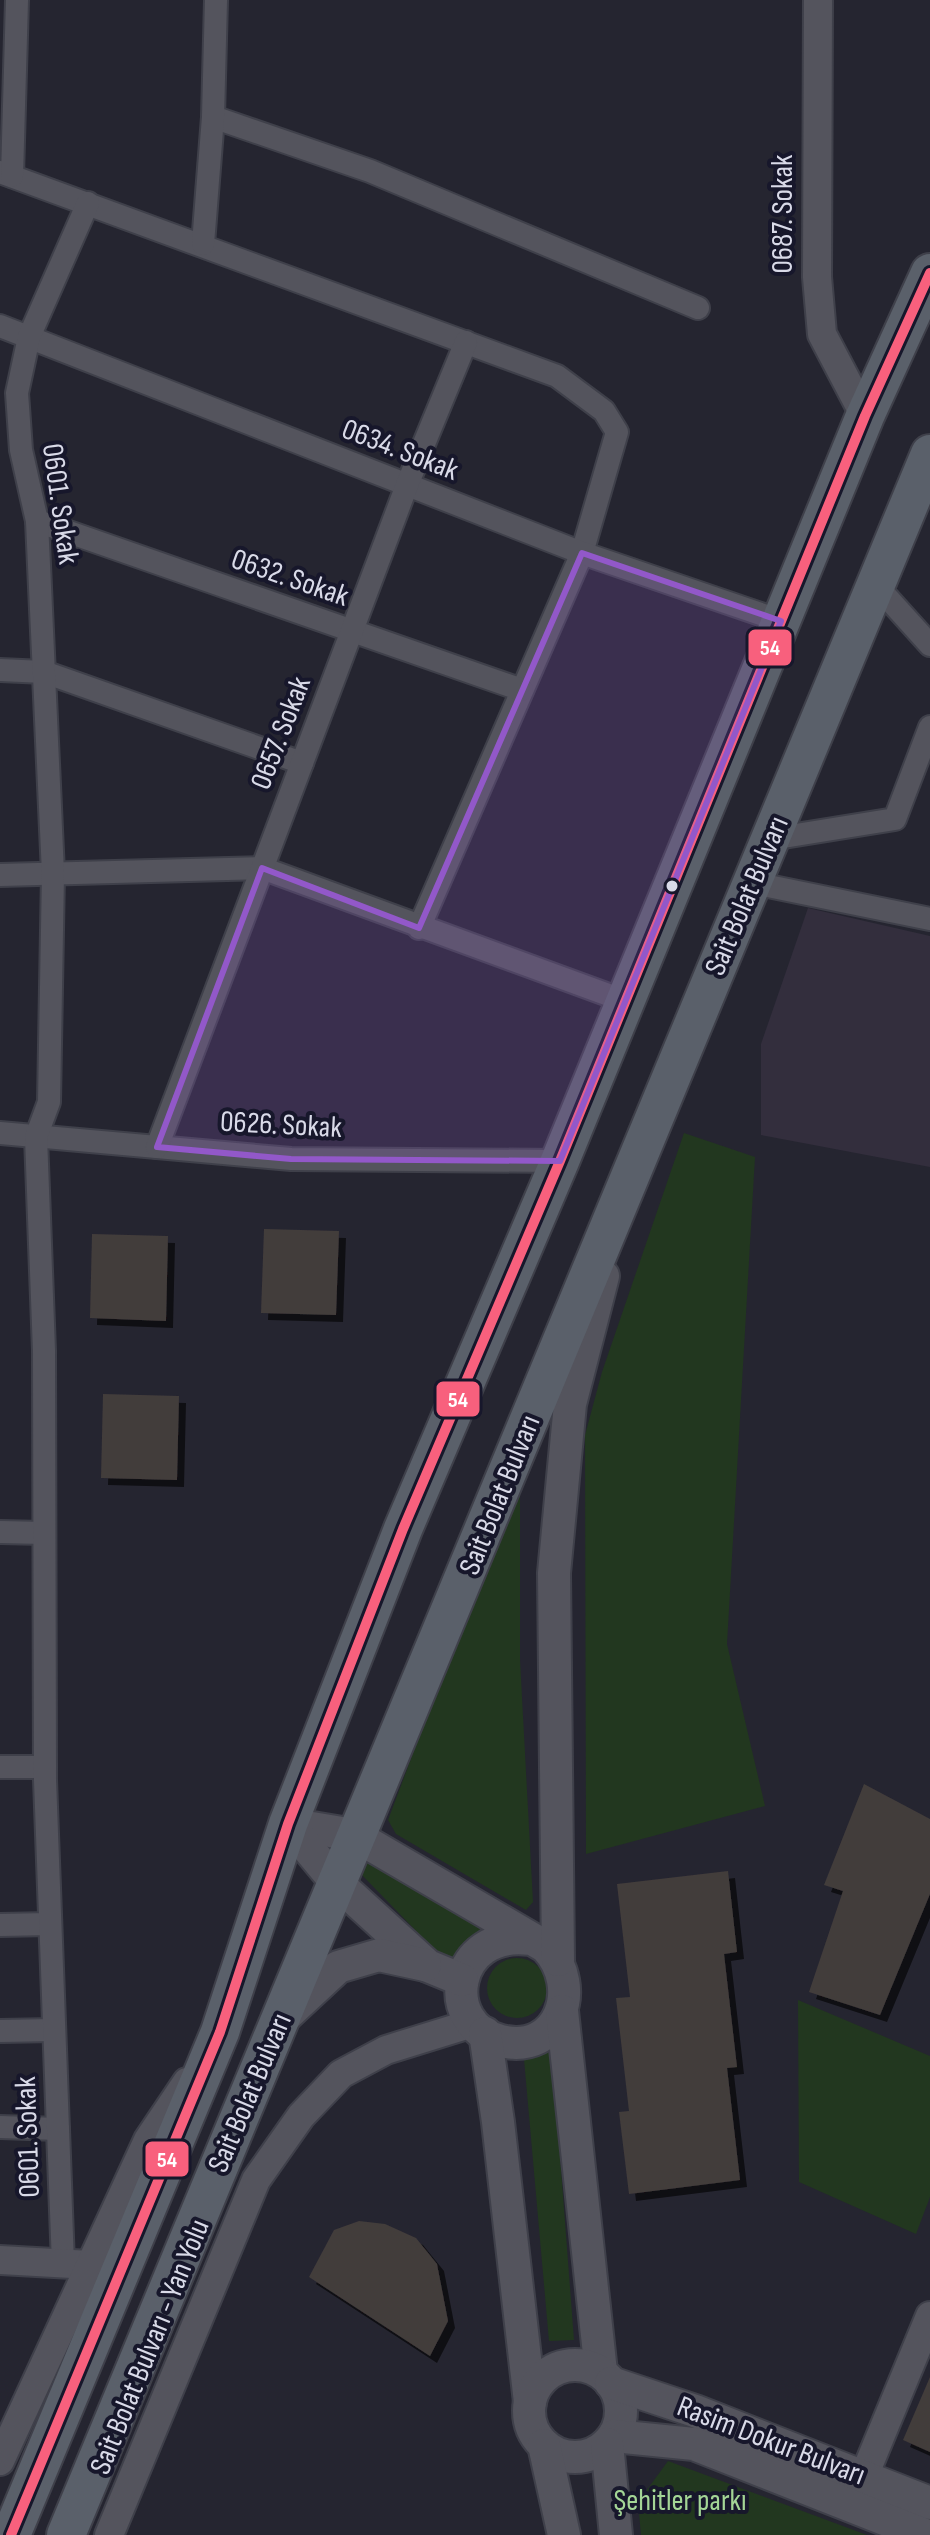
<svg xmlns="http://www.w3.org/2000/svg" width="930" height="2535" font-family="'Sofia Sans Condensed',sans-serif">
<defs>
<filter id="shadow"><feDropShadow dx="7" dy="7" stdDeviation="0" flood-color="#0009"/></filter>
</defs>
<rect width="100%" height="100%" fill="#252530"/>
<!-- education -->
<path fill="#332e3d" d="M808,908L930,936V1167L761,1135V1044Z"/>
<!-- green -->
<g fill="#22371f">
<path d="M684,1133L755,1157L727,1644L765,1806L586,1854L585,1435L602,1372Z"/>
<path d="M520,1485V1660L533,1902L526,1910L396,1834L388,1820L459,1631Z"/>
<path d="M377,1861L481,1929L450,1966L361,1874L363,1862Z"/>
<circle cx="517" cy="1988" r="30"/>
<path d="M798,2000L930,2056V2197L916,2234L799,2182Z"/>
<path d="M552,2051L574,2340L549,2341L524,2059Z"/>
<path d="M668,2461L867,2535H641L638,2502Z"/>
</g>
<!-- building -->
<g fill="#423c3b" filter="url(#shadow)">
<path d="M264,1229L339,1231L336,1315L261,1313Z"/>
<path d="M92,1234L168,1236L166,1321L90,1318Z"/>
<path d="M103,1394L179,1396L177,1480L101,1478Z"/>
<path d="M864,1784L930,1819V1894L880,2015L809,1992L843,1891L824,1885Z"/>
<path d="M728,1871L737,1952L724,1954L737,2067L727,2068L740,2180L629,2194L619,2112L629,2111L616,1998L630,1997L617,1884Z"/>
<path d="M359,2221L385,2224L416,2238L437,2264L448,2321L430,2356L309,2277L334,2230Z"/>
<path d="M930,2377V2452L903,2440Z"/>
</g>
<g fill="none" stroke-linecap="round" stroke-linejoin="round">
<!-- minor casing -->
<g stroke="#3f404a" stroke-width="26">
<g id="minor">
<path d="M213,117L370,171L698,308"/>
<path d="M0,172L557,376L604,411L617,432L582,553L419,928"/>
<path d="M12,176L17,0"/>
<path d="M203,244L213,117L216,0"/>
<path d="M0,326L582,553L781,621"/>
<path d="M37,521L522,690"/>
<path d="M876,585L930,645"/>
<path d="M0,670L44,672L302,763"/>
<path d="M771,839L895,819L930,727"/>
<path d="M0,875L262,868L625,1001"/>
<path d="M753,883L930,919"/>
<path d="M0,1133L291,1159L560,1161"/>
<path d="M157,1147L407,485L466,342"/>
<path d="M0,1532L44,1533"/>
<path d="M0,1767H45"/>
<path d="M0,1925L50,1924"/>
<path d="M0,2031L54,2030"/>
<path d="M0,2127L58,2129"/>
<path d="M63,2264L45,1780L44,1351L36,1137L49,1102L53,873L37,521L21,450L17,393L29,337L88,203"/>
</g>
</g>
<!-- tertiary casing -->
<g stroke="#3f404a" stroke-width="32">
<g id="tertiary">
<path d="M818,0L817,277L822,334L865,416"/>
<path d="M0,2260L90,2265"/>
<path d="M0,2461L148,2140L187,2082"/>
<path d="M864,2476L930,2316"/>
<path d="M109,2535L256,2180L301,2116L341,2074L386,2050L473,2023"/>
</g>
</g>
<!-- secondary casing -->
<g stroke="#3f404a" stroke-width="36">
<g id="secondary">
<path d="M288,1824L354,1835L546,1947C584,1988 559,2055 501,2041C438,2025 452,1929 530,1939"/>
<path d="M288,1824L336,1882L428,1966L462,1980"/>
<path d="M558,1960L554,1573L570,1404L603,1276"/>
<path d="M562,2011L601,2372"/>
<path d="M280,2021L338,1967L379,1955L425,1965"/>
<path d="M485,2033L498,2122L530,2402"/>
<circle cx="575" cy="2411" r="46"/>
<path d="M611,2383L695,2411L930,2503"/>
<path d="M614,2436L694,2444L925,2535"/>
<path d="M607,2444L616,2535"/>
<path d="M544,2445L564,2535"/>
</g>
</g>
<!-- trunk casing -->
<g stroke="#3f404a" stroke-width="42">
<g id="trunk">
<path d="M11,2535L220,2032L288,1824L403,1529L560,1161L865,416L930,273"/>
<path d="M66,2535L930,454"/>
</g>
</g>
<!-- minor -->
<use href="#minor" stroke="#54545d" stroke-width="22"/>
<!-- tertiary -->
<use href="#tertiary" stroke="#54545d" stroke-width="28"/>
<!-- secondary -->
<use href="#secondary" stroke="#54545d" stroke-width="32"/>
<!-- trunk -->
<use href="#trunk" stroke="#5a606a" stroke-width="38"/>
<!-- bus-1 casing -->
<g stroke="#17172b" stroke-width="16">
<path id="bus-1" d="M11,2535L220,2032L288,1824L403,1529L560,1161L865,416L930,273"/>
</g>
<!-- bus-1 -->
<use href="#bus-1" stroke="#f8607d" stroke-width="10"/>
</g>
<!-- marked area -->
<path fill="#9258c9" fill-opacity="0.2" stroke="#9258c9" stroke-width="6" stroke-linejoin="round" d="M582,553L781,621L560,1161L291,1159L157,1147L262,868L419,928Z"/>
<!-- markers -->
<circle fill="#d9dae8" stroke="#17172b" stroke-width="3" cx="672" cy="886" r="7"/>
<g text-anchor="middle" dominant-baseline="central" stroke-width="8" stroke-linejoin="round" paint-order="stroke">
<!-- street labels -->
<g font-size="30" fill="#d9dae8" stroke="#17172b">
<text transform="translate(783 214) rotate(-90)">0687. Sokak</text>
<text transform="translate(400 450) rotate(21)">0634. Sokak</text>
<text transform="translate(60 504) rotate(82)">0601. Sokak</text>
<text transform="translate(290 578) rotate(19)">0632. Sokak</text>
<text transform="translate(281 733) rotate(-69)">0657. Sokak</text>
<text transform="translate(747 896) rotate(-67)">Sait Bolat Bulvarı</text>
<text transform="translate(281 1125) rotate(3)">0626. Sokak</text>
<text transform="translate(500 1495) rotate(-68)">Sait Bolat Bulvarı</text>
<text transform="translate(250 2093) rotate(-67)">Sait Bolat Bulvarı</text>
<text transform="translate(28 2137) rotate(-92)">0601. Sokak</text>
<text transform="translate(150 2347) rotate(-68)">Sait Bolat Bulvarı - Yan Yolu</text>
<text transform="translate(771 2441) rotate(21)">Rasim Dokur Bulvarı</text>
</g>
<!-- park labels -->
<g font-size="30" fill="#a4d696" stroke="#17172b">
<text x="680" y="2501">Şehitler parkı</text>
</g>
</g>
<g stroke="#17172b" stroke-width="3">
<rect x="747" y="628" width="46" height="39" rx="8" fill="#f8607d"/>
<rect x="435" y="1380" width="46" height="38" rx="8" fill="#f8607d"/>
<rect x="144" y="2140" width="46" height="38" rx="8" fill="#f8607d"/>
</g>
<g font-size="22" text-anchor="middle" font-weight="bold" fill="#fff">
<text x="770" y="655">54</text>
<text x="458" y="1407">54</text>
<text x="167" y="2167">54</text>
</g>
</svg>
